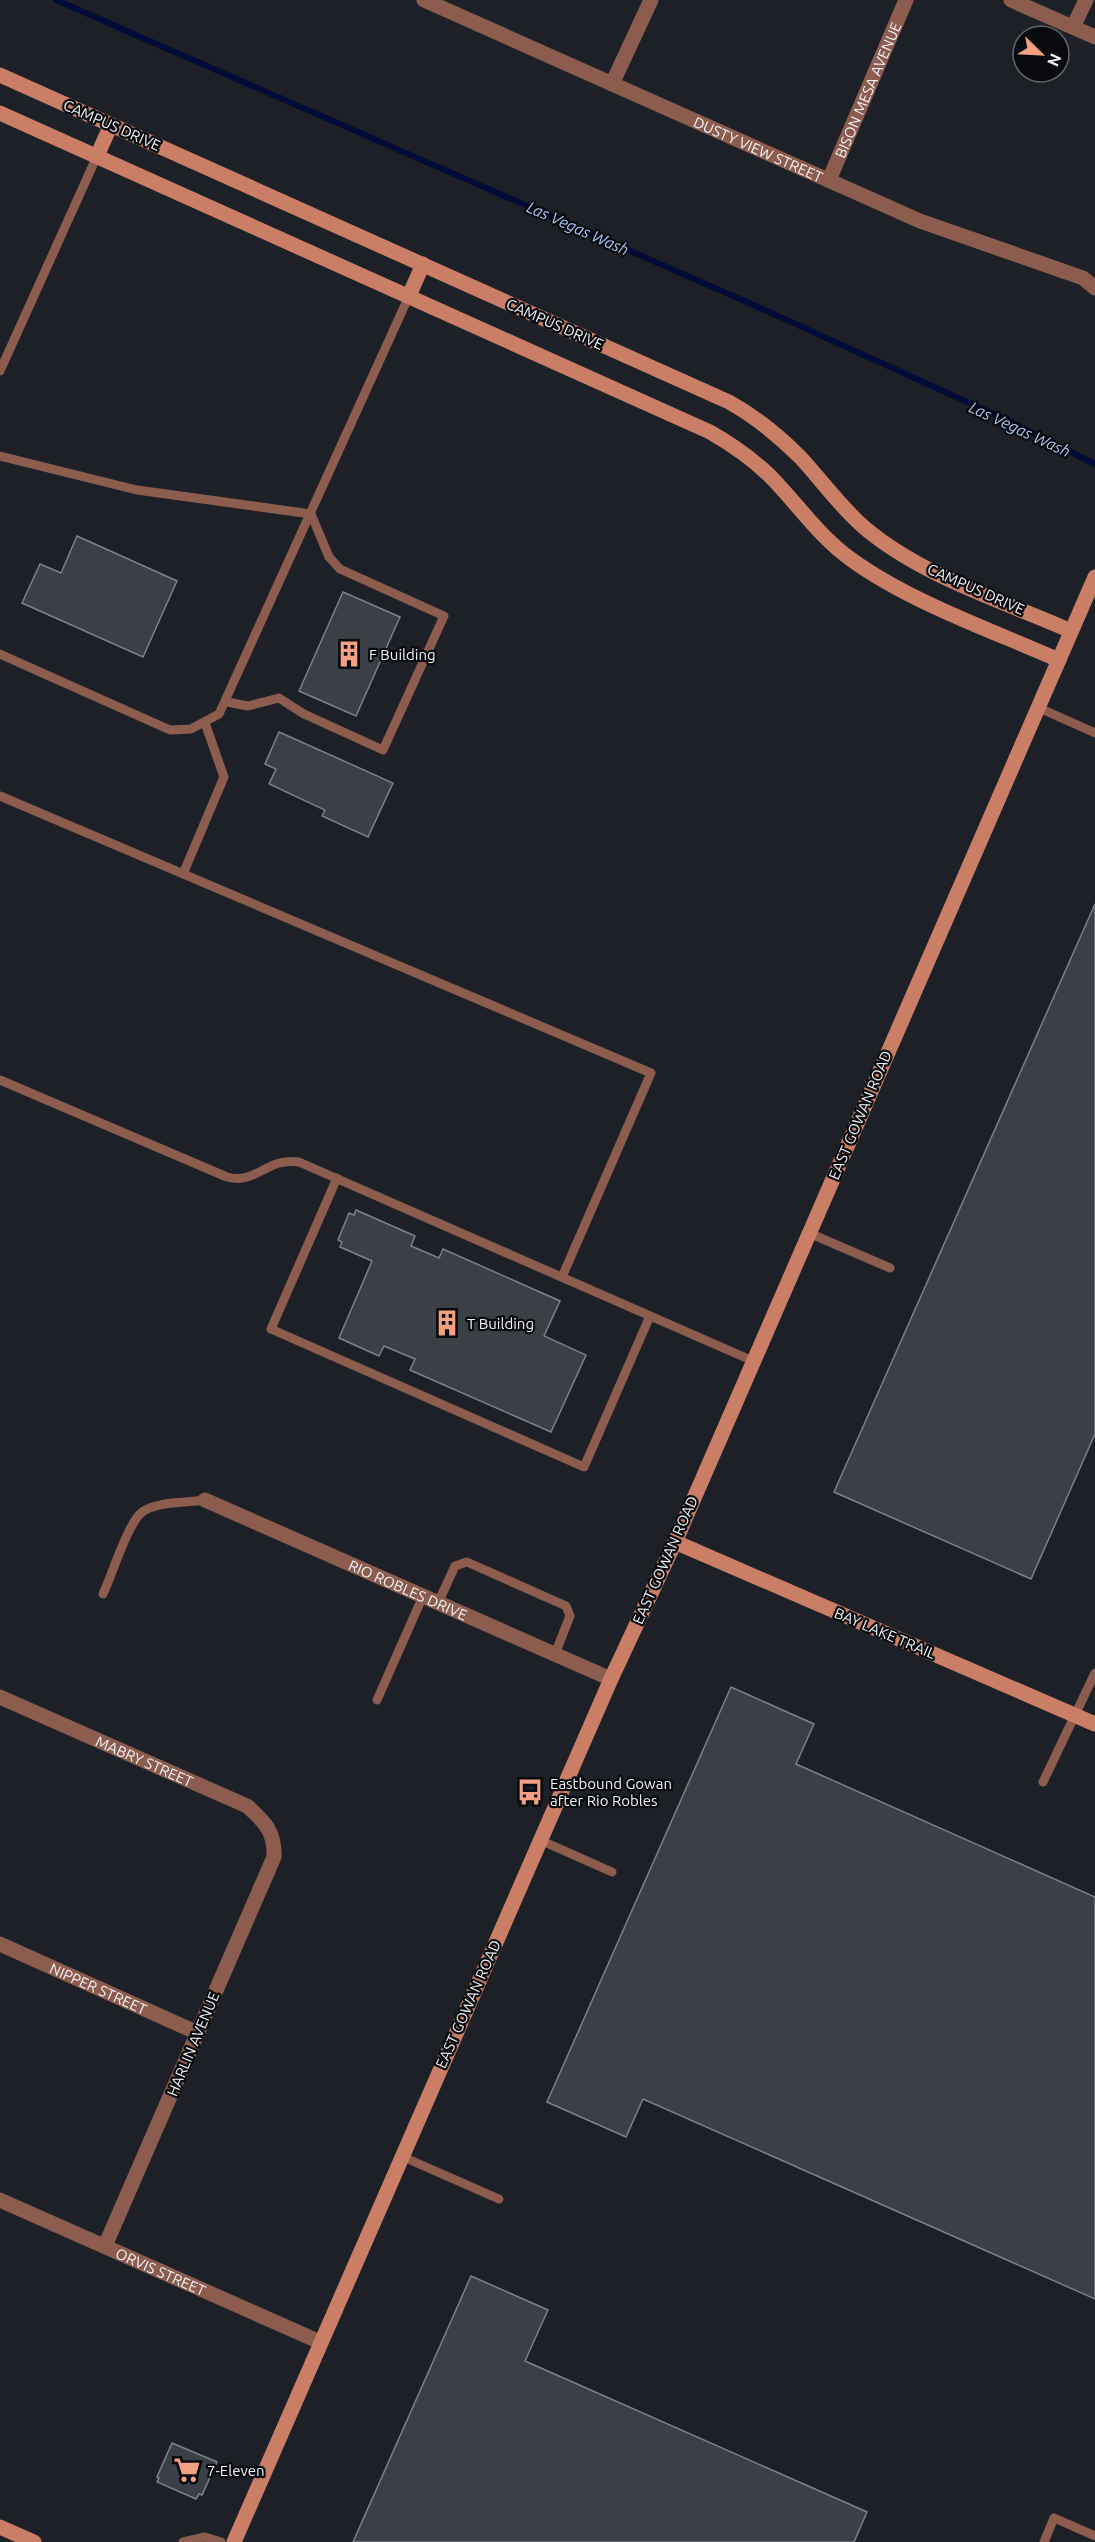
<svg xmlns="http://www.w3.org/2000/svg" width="1095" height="2542" font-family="Ubuntu,sans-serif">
<rect width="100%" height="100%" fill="#1d2027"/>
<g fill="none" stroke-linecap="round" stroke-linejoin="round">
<!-- stream -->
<path stroke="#000b37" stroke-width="6" d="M56,0L747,302L1007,420L1095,464"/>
</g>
<!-- building -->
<g fill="#3b3f46" stroke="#7d8189" stroke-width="1.5">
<path d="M77,536L177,581L143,657L22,603L40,564L61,573Z"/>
<path d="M343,592L400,617L356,716L299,691Z"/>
<path d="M279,732L393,783L368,837L322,816L325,810L269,784L276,769L265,764Z"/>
<path d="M1095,904V1434L1031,1579L834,1492Z"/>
<path d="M356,1210L415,1236L411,1246L439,1258L443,1249L560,1301L544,1336L586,1355L551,1432L410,1370L415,1359L384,1346L379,1356L339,1338L372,1261L340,1247L342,1242L338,1240L349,1213L354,1215Z"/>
<path d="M731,1687L814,1724L796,1764L1095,1897V2299L643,2099L626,2137L547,2102Z"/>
<path d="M471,2276L548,2310L525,2361L867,2512L854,2542H353Z"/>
<path d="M172,2443L217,2462L202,2495L199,2494L196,2499L157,2482L159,2478L157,2477Z"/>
</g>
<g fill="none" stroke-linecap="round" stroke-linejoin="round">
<!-- lane -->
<g stroke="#8c5d4e" stroke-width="9">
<path d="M0,371L97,156"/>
<path d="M0,456L137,490L311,514L329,557L340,569L444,616L383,750L304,714L279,698L248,706L227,702"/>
<path d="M0,654L170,730L191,729L219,714L409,296"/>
<path d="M1037,707L1095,733"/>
<path d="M0,796L651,1073L562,1277"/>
<path d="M183,874L224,777L205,723"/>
<path d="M0,1080L227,1177C257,1185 266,1157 299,1162L753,1361"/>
<path d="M337,1178L271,1329L584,1467L650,1316"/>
<path d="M809,1233L890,1268"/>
<path d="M103,1594C111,1577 128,1524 141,1513C155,1501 187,1503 205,1500"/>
<path d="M438,1603L455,1566L467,1562L566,1606L570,1616L555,1654"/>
<path d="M377,1700L423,1596"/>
<path d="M1043,1782L1095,1673"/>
<path d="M540,1840L612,1872"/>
<path d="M401,2156L499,2199"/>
<path d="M183,2542L205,2537L221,2542"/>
<path d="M1044,2542L1054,2518L1095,2536"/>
</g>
<!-- street -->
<g stroke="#8c5d4e" stroke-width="15">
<path id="s1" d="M424,0L920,221L1083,278L1095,288"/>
<path d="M1011,0L1095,37"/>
<path d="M1073,27L1086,0"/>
<path d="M612,84L651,0"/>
<path id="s2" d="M829,180L906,0"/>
<path id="s3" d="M205,1500L611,1679"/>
<path id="s4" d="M0,1697L247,1806C265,1822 275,1832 274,1857L105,2246"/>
<path id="s5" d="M0,1944L198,2033"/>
<path id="s6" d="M0,2200L320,2342"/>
</g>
<!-- secondary -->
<g stroke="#ca7e66" stroke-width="15">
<path d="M0,75L729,402C756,417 779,436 801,458C823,482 841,508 866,529C924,577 1003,601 1071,631"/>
<path d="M0,113L710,432C731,444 751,458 769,475C797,503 819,537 852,560C910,602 993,631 1059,660"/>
<path d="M97,156L111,125"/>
<path d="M409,296L423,264"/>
<path d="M675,1542L1095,1724"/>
<path d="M0,2527L34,2542"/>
<path d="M234,2542L611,1679L675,1542L1095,577"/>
</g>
</g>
<!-- icons -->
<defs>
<g id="building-bare" transform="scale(2.07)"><path d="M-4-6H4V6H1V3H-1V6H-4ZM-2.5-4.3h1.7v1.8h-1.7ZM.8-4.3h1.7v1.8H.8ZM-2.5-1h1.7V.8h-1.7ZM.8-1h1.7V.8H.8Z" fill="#f39f84" stroke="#080a0d" stroke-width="2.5" paint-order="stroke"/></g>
<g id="bus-bare" transform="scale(2.07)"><path d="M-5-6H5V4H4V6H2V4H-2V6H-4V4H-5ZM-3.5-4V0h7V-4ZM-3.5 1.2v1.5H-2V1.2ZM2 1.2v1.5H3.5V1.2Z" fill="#f39f84" stroke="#080a0d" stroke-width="2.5" paint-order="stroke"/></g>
<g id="supermarket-bare" transform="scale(2.07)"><path d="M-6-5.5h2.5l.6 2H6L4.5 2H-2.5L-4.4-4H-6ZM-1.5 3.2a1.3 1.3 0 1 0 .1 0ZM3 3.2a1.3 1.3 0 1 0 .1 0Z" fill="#f39f84" stroke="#080a0d" stroke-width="2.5" paint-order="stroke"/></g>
</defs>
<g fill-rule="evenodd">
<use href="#building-bare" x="349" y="654"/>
<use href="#building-bare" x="447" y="1323"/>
<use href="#bus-bare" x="530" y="1792"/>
<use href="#supermarket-bare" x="187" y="2470"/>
</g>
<g text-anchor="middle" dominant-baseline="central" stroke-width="4.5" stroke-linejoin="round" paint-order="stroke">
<!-- street labels -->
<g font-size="15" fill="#f1f3f8" stroke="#080a0d">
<text stroke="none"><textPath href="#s2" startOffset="98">BISON MESA AVENUE</textPath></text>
<text transform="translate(112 125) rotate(24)">CAMPUS DRIVE</text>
<text stroke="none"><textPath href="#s1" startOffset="366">DUSTY VIEW STREET</textPath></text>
<text transform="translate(555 324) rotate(24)">CAMPUS DRIVE</text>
<text transform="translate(976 589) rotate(24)">CAMPUS DRIVE</text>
<text transform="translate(860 1115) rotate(-67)">EAST GOWAN ROAD</text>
<text transform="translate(665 1560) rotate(-66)">EAST GOWAN ROAD</text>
<text stroke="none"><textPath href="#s3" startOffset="222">RIO ROBLES DRIVE</textPath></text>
<text transform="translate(885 1633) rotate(23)">BAY LAKE TRAIL</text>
<text stroke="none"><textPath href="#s4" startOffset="158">MABRY STREET</textPath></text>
<text stroke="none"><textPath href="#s5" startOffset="108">NIPPER STREET</textPath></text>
<text transform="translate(468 2004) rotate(-66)">EAST GOWAN ROAD</text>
<text transform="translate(193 2044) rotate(-67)">HARLIN AVENUE</text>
<text stroke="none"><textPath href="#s6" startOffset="176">ORVIS STREET</textPath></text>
</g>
<!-- poi labels -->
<g font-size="15" fill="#f1f3f8" stroke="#080a0d" text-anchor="start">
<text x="369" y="654">F Building</text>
<text x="467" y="1323">T Building</text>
<text x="550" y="1783">Eastbound Gowan<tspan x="550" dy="17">after Rio Robles</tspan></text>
<text x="207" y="2470">7-Eleven</text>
</g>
<!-- water labels -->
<g font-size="16" font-style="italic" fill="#adc7f5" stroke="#080a0d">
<text transform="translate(578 228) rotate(24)">Las Vegas Wash</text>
<text transform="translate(1020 429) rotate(25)">Las Vegas Wash</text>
</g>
</g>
<!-- north arrow -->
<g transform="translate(1041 54) rotate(114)"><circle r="28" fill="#080a0d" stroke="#65676b" stroke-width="1.5"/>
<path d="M0-4.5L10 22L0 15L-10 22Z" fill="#f39f84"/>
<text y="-9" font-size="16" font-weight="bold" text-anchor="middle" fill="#f1f3f8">N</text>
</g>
</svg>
